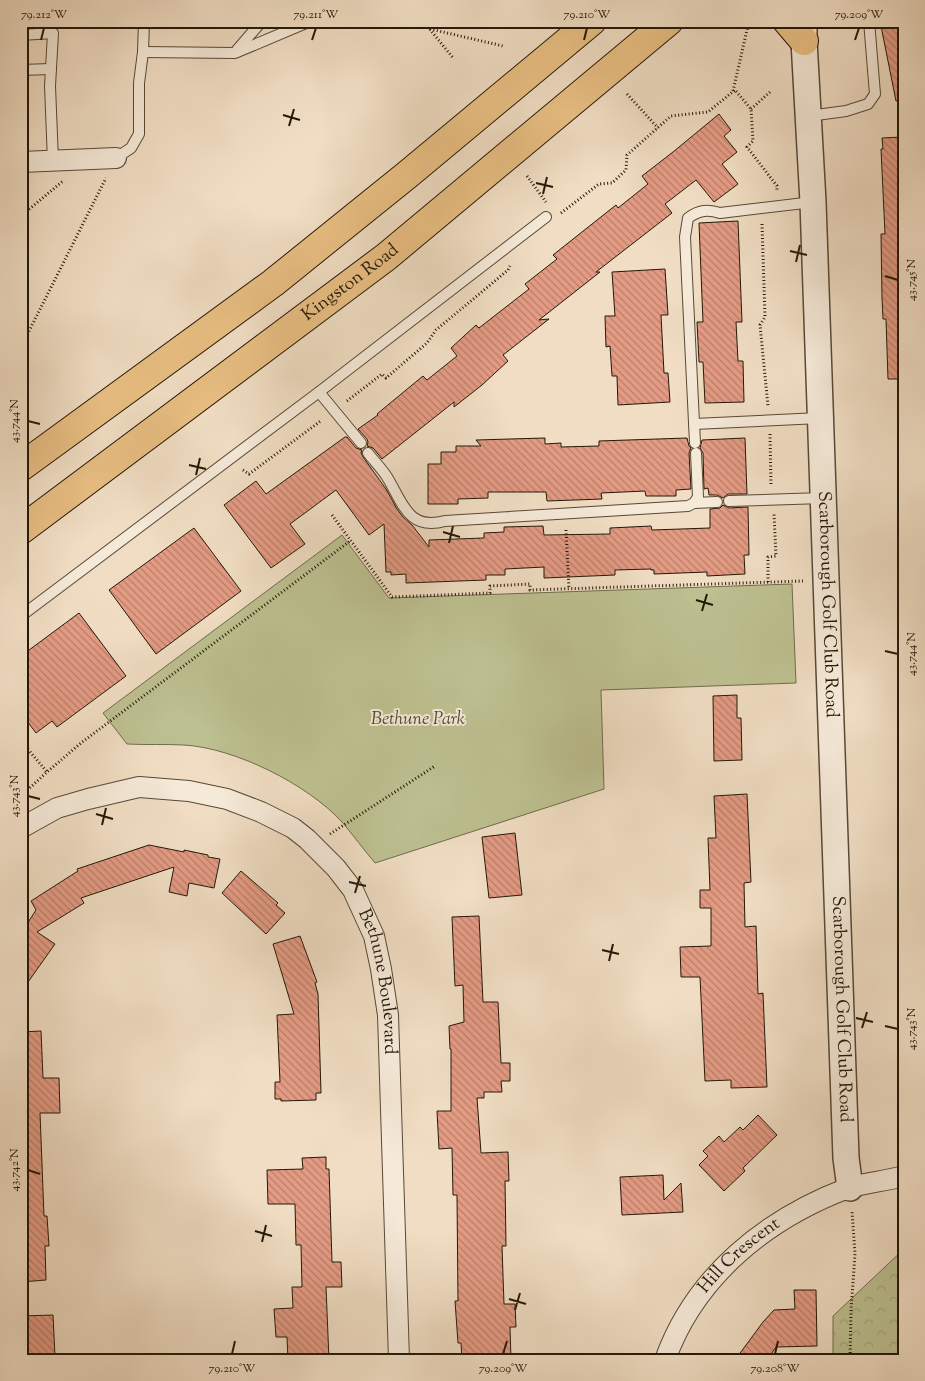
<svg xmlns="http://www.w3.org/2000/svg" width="925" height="1381" font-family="'Sorts Mill Goudy',serif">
<defs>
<pattern id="forest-crowns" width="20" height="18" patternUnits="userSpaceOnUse" patternTransform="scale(1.25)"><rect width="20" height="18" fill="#bdc091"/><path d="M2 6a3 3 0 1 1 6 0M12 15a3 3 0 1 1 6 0" fill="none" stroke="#a2a47c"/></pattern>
<pattern id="building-back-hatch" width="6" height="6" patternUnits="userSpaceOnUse" patternTransform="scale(1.25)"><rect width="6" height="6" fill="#e49b84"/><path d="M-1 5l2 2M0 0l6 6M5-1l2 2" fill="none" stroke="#b97d6a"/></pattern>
</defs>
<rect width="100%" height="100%" fill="#f0ddc3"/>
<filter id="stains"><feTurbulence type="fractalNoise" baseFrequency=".004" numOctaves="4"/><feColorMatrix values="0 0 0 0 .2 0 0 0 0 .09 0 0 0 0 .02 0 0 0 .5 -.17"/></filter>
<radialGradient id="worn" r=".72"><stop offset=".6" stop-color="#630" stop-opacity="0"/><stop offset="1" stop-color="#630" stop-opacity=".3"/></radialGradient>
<!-- forest -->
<path fill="url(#forest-crowns)" stroke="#706c4c" d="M904,1249V1360H833V1316Z"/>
<!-- park -->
<path fill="#bdc091" stroke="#706c4c" d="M342,535L389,598L792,584L796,683L601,690L604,789L375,863C364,850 353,835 342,822C307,784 235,748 184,745C165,744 146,745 127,744L103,713Z"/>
<!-- building -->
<g fill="url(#building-back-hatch)" stroke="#241807">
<path d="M880,21H904V100L896,101Z"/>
<path d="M719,114L731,130L724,136L737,152L722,164L738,184L714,202L696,180L665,204L672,213L596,272H600L539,320L549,319L503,355L508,361L482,385L454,407V402L382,459L373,448L367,446L368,442L367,439L358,429L378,415L377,414L423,376L427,380L457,356L451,348L476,325L479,328L529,289L525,284L557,259L553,255L616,205L618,208L648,184L642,176L673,152Z"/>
<path d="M902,137L903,141H904V379H888L886,319H883L882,298L881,234H885L881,149H883L882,138Z"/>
<path d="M738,221L742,322H736L738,361H743L744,402L705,403L703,362H699L697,322H703L699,223Z"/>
<path d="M665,269L668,315H661L664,373H668L670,402L618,405L617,376H612L610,346L606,347L605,316H615L612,272Z"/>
<path d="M345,437H347L356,448L362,450L361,453L363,457L386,489L397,509L403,517L412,525L429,547V540L484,538V533L504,532V527L543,526L544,535L610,534V528L651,526L652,530L710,528V509L720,508L723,505L729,508L748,507L749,555H744L745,574L707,576V572L654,574V570H651V569L615,570V575L544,578V567L505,569V575H486V580L406,583V574L391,575V572H386L384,524L369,535L336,490L290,524L305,544L271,568L224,505L256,481L266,494Z"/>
<path d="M545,438V444L561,443V447L599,446V441L687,438L689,446L691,448L689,453L691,489L676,490V496H646L645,491L601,493L602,499L547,501L546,492H488V498L458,499V504H428V464H441V452H456V446H481L476,440Z"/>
<path d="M745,438L747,494H728L723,498L717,495H709L708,488L704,489L703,453L700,448L702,440Z"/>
<path d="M194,528L241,591L156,654L109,590Z"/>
<path d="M79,613L126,676L57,727L52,721L36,733L21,713V656Z"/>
<path d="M737,695V718H741L742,760L714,761L713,696Z"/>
<path d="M747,794L751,882L744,883L745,927L756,926L758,994L763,993L767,1087L731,1088V1080L705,1081L700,977H681L680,947L711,946V908H700V890H710L708,838H716L714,796Z"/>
<path d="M515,833L522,895L489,898L482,837Z"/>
<path d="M149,845L184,852V850L208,855V857L220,859L214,888L189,883L187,896L169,892L174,867L81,898L84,903L37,932L55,944L21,992V921L27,924L36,910L31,901L78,871L77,869Z"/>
<path d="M241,871L278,903L276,905L285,913L266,934L222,893Z"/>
<path d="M479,916L483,1002H498L501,1063H510V1081H501L502,1092H484V1098H477L481,1153L508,1152L509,1181H505L506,1246H502L504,1304H515L516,1327H510L511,1360H462L461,1343H458L455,1301H458L457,1195H453L452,1148L439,1149L437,1111H451V1049H450L449,1026L464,1022L463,985L455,986L452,917Z"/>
<path d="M300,936L317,982L315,983L318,994L321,1093H316V1100L281,1101V1099H275V1082H280L277,1015L294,1014L273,944Z"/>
<path d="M41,1031L43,1078H59L60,1113H40L44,1216H47L49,1246H45L46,1280L21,1282V1032Z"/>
<path d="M758,1115L777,1135L743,1168L745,1171L724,1191L699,1165L708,1156L703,1151L719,1136L724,1142L740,1127L743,1130Z"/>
<path d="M326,1157V1169H329L332,1262H341L342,1287H326L329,1360H288L287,1337H276L274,1309L293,1308L292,1287H302L301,1245H296L295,1204H268L267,1170L303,1169L302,1158Z"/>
<path d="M663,1175L664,1200L681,1183L683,1212L622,1215L620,1177Z"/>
<path d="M794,1290H816L817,1346L776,1347L767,1360H735L763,1322L774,1310L795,1309Z"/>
<path d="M53,1315L55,1357L21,1358V1316Z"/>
</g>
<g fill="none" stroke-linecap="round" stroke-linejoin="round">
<!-- service casing -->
<g stroke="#574936" stroke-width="12">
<g id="service">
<path d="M21,35L53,33L50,86L53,161"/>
<path d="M237,50L262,21"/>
<path d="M143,52L235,53L311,21"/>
<path d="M21,70L51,69"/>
<path d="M809,116L846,111L868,104L875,94L869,21"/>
<path d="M116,158L131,148L139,134V83L143,52L144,21"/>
<path d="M319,392L361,443"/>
<path d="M694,424L820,418"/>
<path d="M695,443L685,237L688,218C699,210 708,209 720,213L813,202"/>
<path d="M368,453C374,461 382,469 387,477C403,503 408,531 445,521L688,506L694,503L698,497L696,453"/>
<path d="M729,501L823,498"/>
<path d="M694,503L717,502"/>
<path d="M21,616L319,392L546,217"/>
</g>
</g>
<!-- minor casing -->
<g stroke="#574936" stroke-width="22">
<g id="minor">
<path d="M21,162L116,158"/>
<path id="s1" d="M21,828L57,808L88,799L139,787L189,791L227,799L261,812L293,828L307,839L336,868L353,890L374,936L381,969L388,1015L399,1360"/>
<path id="s2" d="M665,1360C695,1276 766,1219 848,1188C864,1183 886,1181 904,1176"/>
</g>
</g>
<!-- tertiary casing -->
<g stroke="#574936" stroke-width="28">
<g id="tertiary">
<path id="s3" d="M804,21V41L813,202L846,1158L850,1188"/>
</g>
</g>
<!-- primary casing -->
<g stroke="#241807" stroke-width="30">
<g id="primary">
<path d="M787,21L804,41"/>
<path d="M21,467L273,283L407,175L592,21"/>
<path id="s4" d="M21,530L386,257L669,21"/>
</g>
</g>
<!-- path -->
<g stroke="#241807" stroke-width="3" stroke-dasharray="1 2.5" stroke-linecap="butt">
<path d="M423,21L454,59"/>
<path d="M430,29L503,46"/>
<path d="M733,91L749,21"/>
<path d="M627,94L658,128"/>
<path d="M751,109L770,92"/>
<path d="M527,176L546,202"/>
<path d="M561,213L599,184L612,183L626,170L627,155L671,116L708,112L735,90L751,109L753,141L747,147L777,186V190"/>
<path d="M21,216L63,181"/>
<path d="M762,224L765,317L760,325L768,406"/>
<path d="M21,347L106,178"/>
<path d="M347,401L382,374L386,378L427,343L436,330L508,270L510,266"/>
<path d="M770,434L771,486"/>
<path d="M243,470L249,474L322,420"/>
<path d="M332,515L392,597L490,593V586L530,584V590L803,581"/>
<path d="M566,530L569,589"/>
<path d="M768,582V557L776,556L774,514"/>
<path d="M21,741L47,772"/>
<path d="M22,795L47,772L81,743L350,541"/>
<path d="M330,834L435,766"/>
<path d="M850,1360L851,1311L855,1254L852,1211"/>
</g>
<!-- service -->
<use href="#service" stroke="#f5e9d8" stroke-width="10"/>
<!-- minor -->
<use href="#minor" stroke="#f5e9d8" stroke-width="20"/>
<!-- tertiary -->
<use href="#tertiary" stroke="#f5e9d8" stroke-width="25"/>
<!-- primary -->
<use href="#primary" stroke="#e8be82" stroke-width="28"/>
</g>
<!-- ticks -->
<path fill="none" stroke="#241807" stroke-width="2" d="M41,40L44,28M312,40L316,28M584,40L587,28M855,40L859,28M283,115L300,120M289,126L294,109M536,183L553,187M543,194L547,177M790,251L807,255M796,262L800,245M885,276L898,280M28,421L40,424M189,465L206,469M196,475L200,458M443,532L460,537M449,543L453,526M696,600L713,605M702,611L707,594M885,651L898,654M28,796L40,799M96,814L113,819M102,825L106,808M349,882L366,886M355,893L360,876M602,950L619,954M609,961L613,944M856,1018L873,1022M885,1026L898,1029M862,1028L867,1012M28,1170L40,1174M255,1231L272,1236M262,1242L266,1225M509,1299L526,1304M515,1310L520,1293M232,1354L235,1341M503,1354L507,1341M775,1354L778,1341"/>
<g text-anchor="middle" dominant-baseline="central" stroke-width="4" stroke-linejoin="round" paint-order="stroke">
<!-- street labels -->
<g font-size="18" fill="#241807" stroke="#f5e9d8">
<text stroke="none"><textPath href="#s4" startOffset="412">Kingston Road</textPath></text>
<text stroke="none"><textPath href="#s3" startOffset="584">Scarborough Golf Club Road</textPath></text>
<text stroke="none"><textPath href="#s1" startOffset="470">Bethune Boulevard</textPath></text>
<text stroke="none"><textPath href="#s3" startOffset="989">Scarborough Golf Club Road</textPath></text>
<text stroke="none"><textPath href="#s2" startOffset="130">Hill Crescent</textPath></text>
</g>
<!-- park labels -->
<g font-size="18" font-style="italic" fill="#524a30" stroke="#f5e9d8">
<text x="418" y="720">Bethune Park</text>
</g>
</g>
<!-- margin -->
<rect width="925" height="1381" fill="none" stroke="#f0ddc3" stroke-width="55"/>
<rect x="28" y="28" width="870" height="1326" fill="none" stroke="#241807" stroke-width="2"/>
<g font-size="12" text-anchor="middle" fill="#241807">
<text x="44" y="18">79.212°W</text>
<text x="316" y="18">79.211°W</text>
<text x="587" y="18">79.210°W</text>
<text x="859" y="18">79.209°W</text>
<text transform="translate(911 280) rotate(-90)" y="4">43.745°N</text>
<text transform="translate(14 421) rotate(-90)" y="4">43.744°N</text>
<text transform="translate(911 654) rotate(-90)" y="4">43.744°N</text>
<text transform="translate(14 796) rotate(-90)" y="4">43.743°N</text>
<text transform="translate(911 1029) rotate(-90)" y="4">43.743°N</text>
<text transform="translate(14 1170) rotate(-90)" y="4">43.742°N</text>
<text x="232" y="1372">79.210°W</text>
<text x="503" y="1372">79.209°W</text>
<text x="775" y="1372">79.208°W</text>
</g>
<rect width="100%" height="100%" filter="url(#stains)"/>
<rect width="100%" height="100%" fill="url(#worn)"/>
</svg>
